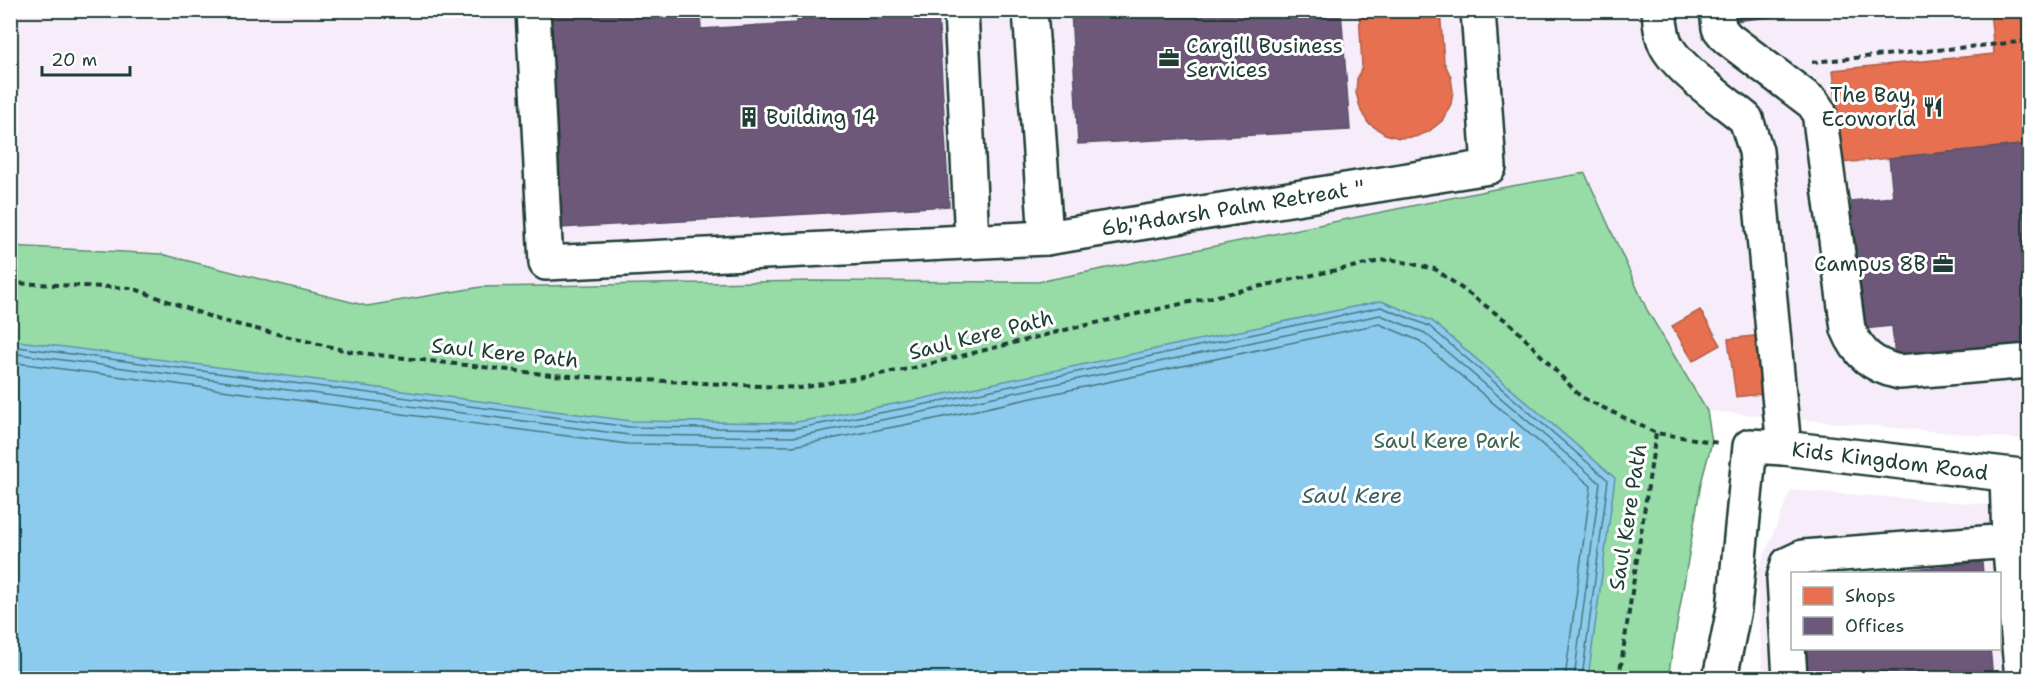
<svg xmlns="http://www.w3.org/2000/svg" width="2040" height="689" font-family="'Shantell Sans',sans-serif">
<rect width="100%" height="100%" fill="#fff"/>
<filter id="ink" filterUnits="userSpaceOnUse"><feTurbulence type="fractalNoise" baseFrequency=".0167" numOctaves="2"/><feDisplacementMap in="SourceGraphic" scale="12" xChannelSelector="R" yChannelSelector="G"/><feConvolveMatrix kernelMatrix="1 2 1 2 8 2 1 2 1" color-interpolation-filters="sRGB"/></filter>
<g filter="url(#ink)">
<!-- built -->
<g fill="#f7edfa" fill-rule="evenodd">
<path d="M10,11H2029V440L1707,411L1647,310L1584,173L1495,189L1038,282L813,281L481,287L367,306L161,254L11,246Z"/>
<path d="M1791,490L2026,507L2030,548L2029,678H1763L1756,575ZM1792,574H2000V648H1792Z"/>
</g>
<!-- green -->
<path fill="#97dba7" stroke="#5b8c6e" stroke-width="1.5" d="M1585,173L1647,310L1707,411L1712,442L1701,483L1668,678H11L10,246L161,254L367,306L481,287L813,281L1038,282L1495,189Z"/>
<!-- water -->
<path fill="#8ccbed" stroke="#6092a3" stroke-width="1.5" d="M1381,301L1432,321L1615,478L1588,678H11V340L631,421L792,423L921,399Z"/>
<!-- shops -->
<g fill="#e76f51" stroke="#ab6048" stroke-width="1.5">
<path d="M1359,10H1440L1444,62L1451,77L1453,91L1451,104L1442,121L1428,132L1415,137L1399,138L1385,134L1368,123L1361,111L1356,93L1357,79L1362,67Z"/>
<path d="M1990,10H2030V144L1842,163L1833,70L1994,54Z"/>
<path d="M1700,310L1721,345L1693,361L1672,326Z"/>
<path d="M1761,335L1769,393L1736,397L1728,339Z"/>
</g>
<!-- offices -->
<g fill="#6d597a" stroke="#565165" stroke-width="1.5">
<path d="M548,10H700L701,29L797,23V10H938L949,206L560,228Z"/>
<path d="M1071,10H1341L1350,130L1078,144Z"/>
<path d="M1734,10H1831L1735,21Z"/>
<path d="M1917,10H1956L1918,15Z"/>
<path d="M2030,144V355L1896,368L1892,326L1864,329L1851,201L1893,197L1889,158Z"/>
<path d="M1982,562L1983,574H1863L1904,570Z"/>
<path d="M1803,648H1990L1993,678H1806Z"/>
</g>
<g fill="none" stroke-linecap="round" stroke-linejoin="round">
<!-- shore -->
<g stroke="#4b767e" stroke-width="1.5">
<path d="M10,346L630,427L793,429L922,405L1381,307L1429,326L1608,480L1582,678"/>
<path d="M10,353L629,435L793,437L923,412L1380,315L1425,333L1600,483L1574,678"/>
<path d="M10,362L628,444L793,446L925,421L1379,324L1420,341L1591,486L1565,678"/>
</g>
<!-- minor casing -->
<g stroke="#1f3d34" stroke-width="38">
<g id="minor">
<path d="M533,10L546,263L1046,238"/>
<path d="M961,10L972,241"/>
<path d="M1030,10L1046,238L1489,167L1478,10"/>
<path d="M1659,10C1660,23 1661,36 1667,47C1680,70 1724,101 1746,119L1756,151L1784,448"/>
<path d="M1717,10L1719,28L1727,38L1813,103L1819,112L1848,329C1858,354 1873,366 1899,372L2030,361"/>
<path d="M2007,475L2009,541L2022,678"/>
<path d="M1720,678L1734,609L1750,446L1784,448L2030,477"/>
<path d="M1790,678L1784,578L1788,564L1803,557L2009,541"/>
</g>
</g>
<!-- path -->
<g stroke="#1f3d34" stroke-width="4" stroke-dasharray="6 4.5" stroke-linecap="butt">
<path d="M1812,62L2030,41"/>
<path d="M10,283L132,288L219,320L352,352L552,375L800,388L909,369L1069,329L1284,281L1390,259L1435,269L1512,325L1581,397L1656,433L1719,443"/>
<path d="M1619,678L1656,433"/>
</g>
<!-- minor -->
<use href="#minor" stroke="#fff" stroke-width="33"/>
</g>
</g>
<!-- icons -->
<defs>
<g id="office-bare" transform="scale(1.62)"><path d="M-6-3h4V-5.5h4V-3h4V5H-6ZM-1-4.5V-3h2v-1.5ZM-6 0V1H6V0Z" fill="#1f3d34" stroke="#fff" stroke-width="2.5" paint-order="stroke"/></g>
<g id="restaurant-bare" transform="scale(1.62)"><path d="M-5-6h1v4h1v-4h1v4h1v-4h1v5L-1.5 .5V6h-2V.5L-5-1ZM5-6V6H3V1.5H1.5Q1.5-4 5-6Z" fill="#1f3d34" stroke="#fff" stroke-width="2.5" paint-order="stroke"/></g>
<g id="building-bare" transform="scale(1.62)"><path d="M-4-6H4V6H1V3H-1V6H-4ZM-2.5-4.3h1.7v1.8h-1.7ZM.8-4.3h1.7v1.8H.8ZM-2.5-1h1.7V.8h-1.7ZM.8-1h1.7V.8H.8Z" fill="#1f3d34" stroke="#fff" stroke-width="2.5" paint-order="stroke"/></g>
</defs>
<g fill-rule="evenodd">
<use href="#office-bare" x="1169" y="58"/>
<use href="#restaurant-bare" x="1933" y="107"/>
<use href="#building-bare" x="749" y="117"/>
<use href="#office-bare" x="1943" y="264"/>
</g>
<g text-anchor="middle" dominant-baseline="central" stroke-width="6" stroke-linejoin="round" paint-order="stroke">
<!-- poi labels -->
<g font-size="21" fill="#1f3d34" stroke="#fff" text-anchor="start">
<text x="1186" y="46">Cargill Business<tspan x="1186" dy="24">Services</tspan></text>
<text x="1916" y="95" text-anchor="end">The Bay,<tspan x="1916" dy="24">Ecoworld</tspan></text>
<text x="766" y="117">Building 14</text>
<text x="1926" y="264" text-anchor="end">Campus 8B</text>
</g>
<!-- street labels -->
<g font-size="21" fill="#1f3d34" stroke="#fff">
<text transform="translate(1233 208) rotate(-9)">6b,"Adarsh Palm Retreat "</text>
<text transform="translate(981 335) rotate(-14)">Saul Kere Path</text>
<text transform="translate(505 353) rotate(6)">Saul Kere Path</text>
<text transform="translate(1890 461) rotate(7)">Kids Kingdom Road</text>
<text transform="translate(1628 517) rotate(-81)">Saul Kere Path</text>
</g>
<!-- park labels -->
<g font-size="21" fill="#3d6451" stroke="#fff">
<text x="1447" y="441">Saul Kere Park</text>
</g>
<!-- water labels -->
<g font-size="22" font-style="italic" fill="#3a6062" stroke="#fff">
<text x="1352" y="495">Saul Kere</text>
</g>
</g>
<!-- margin -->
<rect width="2040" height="689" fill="none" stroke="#fff" stroke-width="36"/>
<rect x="18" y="18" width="2004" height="653" fill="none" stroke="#1f3d34" stroke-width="2" filter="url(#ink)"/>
<!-- legend -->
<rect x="1791" y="572" width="210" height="78" fill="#ffffff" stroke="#a5b1ae" stroke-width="1.5"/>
<rect x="1803" y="587" width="30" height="18" fill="#e76f51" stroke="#a5b1ae" stroke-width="1.5"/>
<text x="1845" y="602" font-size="18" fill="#1f3d34">Shops</text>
<rect x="1803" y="617" width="30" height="18" fill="#6d597a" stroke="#a5b1ae" stroke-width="1.5"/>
<text x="1845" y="632" font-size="18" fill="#1f3d34">Offices</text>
<!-- scale -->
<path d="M42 66v9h88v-9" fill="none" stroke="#1f3d34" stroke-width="3"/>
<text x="51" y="66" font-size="18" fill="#1f3d34" stroke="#ffffff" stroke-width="4.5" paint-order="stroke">20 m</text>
</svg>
